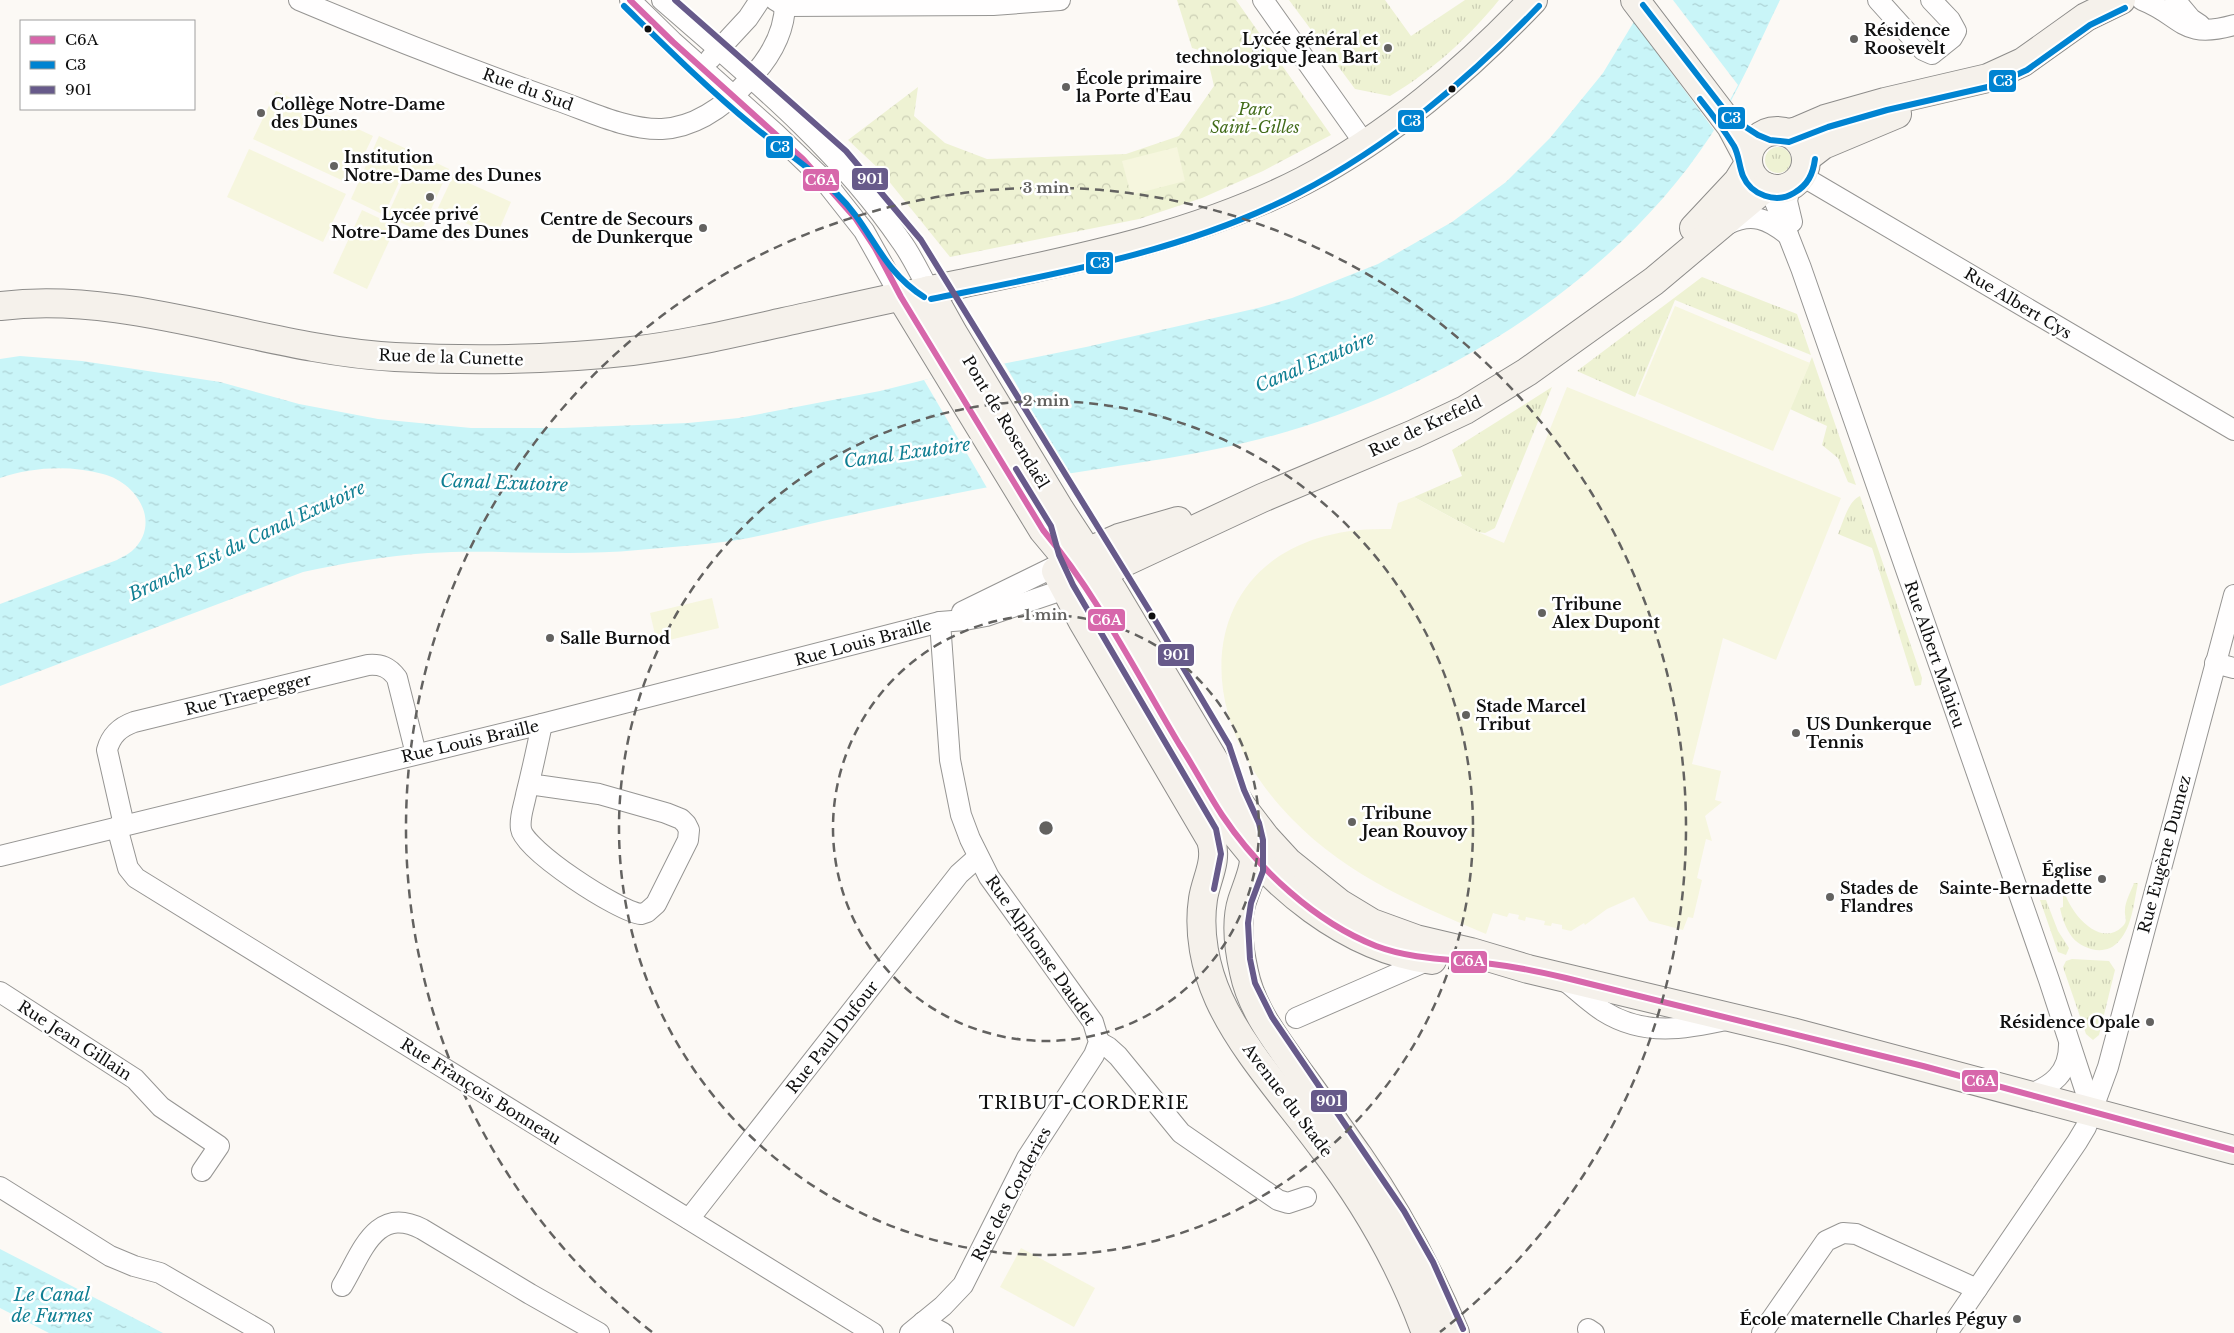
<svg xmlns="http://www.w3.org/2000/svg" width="2234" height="1333" font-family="'Libre Baskerville',serif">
<defs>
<pattern id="grass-tufts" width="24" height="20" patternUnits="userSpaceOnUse" patternTransform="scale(1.25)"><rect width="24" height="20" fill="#eef2d3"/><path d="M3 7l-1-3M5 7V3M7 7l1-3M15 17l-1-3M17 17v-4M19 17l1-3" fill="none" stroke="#cbceb4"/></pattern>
<pattern id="park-crowns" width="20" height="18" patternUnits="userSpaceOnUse" patternTransform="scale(1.25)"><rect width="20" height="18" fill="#eef2d3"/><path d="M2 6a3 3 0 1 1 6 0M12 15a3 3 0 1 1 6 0" fill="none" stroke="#cbceb4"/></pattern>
<pattern id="water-ripples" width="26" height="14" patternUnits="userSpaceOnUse" patternTransform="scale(1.25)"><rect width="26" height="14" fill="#c9f5f8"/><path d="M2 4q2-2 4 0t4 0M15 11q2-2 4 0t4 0" fill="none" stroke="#acd1d4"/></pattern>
</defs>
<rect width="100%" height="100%" fill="#fcf9f5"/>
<!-- grass -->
<g fill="url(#grass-tufts)">
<path d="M1289,0H1385L1411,36L1465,0H1499C1469,37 1431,72 1390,96L1355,89Z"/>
<circle cx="1778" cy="160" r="13"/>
<path d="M1702,277L1797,314L1811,355L1675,300L1635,397L1577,371Z"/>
<path d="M1812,357L1856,485L1848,482L1838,458L1822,445L1827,426L1790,409Z"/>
<path d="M1552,387L1495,528L1485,533L1478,532L1414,497L1462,476L1452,450Z"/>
<path d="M1860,496L1922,678L1921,685L1915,686L1872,548L1838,534C1843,523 1848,501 1860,496Z"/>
<path d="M2134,883H2138C2134,902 2132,927 2119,941C2107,956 2084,951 2072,937C2066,929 2062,918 2060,908L2063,907V885C2065,907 2098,950 2122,927C2129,921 2124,917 2125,910C2125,902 2131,891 2134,883Z"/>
<path d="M2040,900H2046L2058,931L2069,948L2066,955L2058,952Z"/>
<path d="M2072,959L2109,961L2115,970L2099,1035L2093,1040L2086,1034L2063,967L2066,961Z"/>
</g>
<!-- park -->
<path fill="url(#park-crowns)" d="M1177,0H1236L1331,135L1263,171L1202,198L1139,219L950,257L879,169L848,140L918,87L914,116L945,143L987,159L1126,154L1179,136L1214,86L1206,52L1192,48Z"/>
<!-- pitch -->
<g fill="#f6f6de">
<path d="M276,91L373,136L350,184L253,139Z"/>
<path d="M379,136L413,152L384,215L351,199Z"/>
<path d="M1177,147L1185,181L1131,195L1122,161Z"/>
<path d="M249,149L346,194L323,242L227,197Z"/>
<path d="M416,153L449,169L421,232L387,216Z"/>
<path d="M453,176L511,202L496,237L437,210Z"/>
<path d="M362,210L396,226L367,289L333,273Z"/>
<path d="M1675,306L1810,363L1773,451L1638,394Z"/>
<path d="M1567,387L1841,498L1776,660L1723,638L1692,764L1721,771L1715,800L1722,802L1705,816L1712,841L1706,839L1697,878L1702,880L1693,918L1688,917L1683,930L1649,921L1634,897L1607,909L1585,925L1584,923L1571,931L1562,929V925L1552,923L1551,926L1544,925L1545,921L1526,917L1525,921L1518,919L1519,915L1509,913L1507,917L1493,913L1486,934C1407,900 1338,872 1280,806C1173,685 1214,524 1391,529L1398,503L1414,497L1478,532L1504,543Z"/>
<path d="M712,598L719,628L657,643L650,613Z"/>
<path d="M1021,1248L1095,1288L1074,1327L1000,1287Z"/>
</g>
<!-- water -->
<g fill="url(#water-ripples)">
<path d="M1647,0H1780C1758,45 1738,93 1711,135C1612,286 1433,395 1260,439C1178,460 1094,468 1011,483C956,493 901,504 846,516C807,524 769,535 731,541C700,545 669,547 638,550C569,557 498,549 428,553C386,556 344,563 303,572L0,686V604L117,560C122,557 129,554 133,550C162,522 136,482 103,474C70,465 32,467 0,478V359L20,356L82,361L220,382L299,404L378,419L471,428H563L688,423L739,418L880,391L924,380L1086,347L1258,308L1292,298L1378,264L1452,222L1506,182L1550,138L1603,73Z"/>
<path d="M0,1249L163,1333H49L0,1308Z"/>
</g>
<!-- pier -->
<g fill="#fcf9f5">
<path d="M1647,0H1673L1738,85L1714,130L1634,22Z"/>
<path d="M1004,363L1068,473L987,488L924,380Z"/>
</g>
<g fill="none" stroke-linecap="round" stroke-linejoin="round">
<!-- street casing -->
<g stroke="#969593" stroke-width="22">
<g id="street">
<path d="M299,0C384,36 469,69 556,100C589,111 626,130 662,129C697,127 726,105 749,80C770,58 786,32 785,0"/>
<path d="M630,0L673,42L775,133L823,179L864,231L901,297"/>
<path d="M662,0C746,73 837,147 901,241C912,256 920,274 929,290"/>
<path d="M775,0L785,6L993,5L1060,0"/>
<path d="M1263,0L1365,144"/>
<path d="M1878,0L1923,50L1932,54L1952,38L1956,31L1950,20L1931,0"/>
<path d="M2142,0C2183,16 2181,40 2234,25"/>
<path d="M2175,0L2191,19L2200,25"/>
<path d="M710,59L748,18L760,0"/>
<path d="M1802,176L2234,430"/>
<path d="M1790,186L1787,201L1792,222"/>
<path d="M1770,189L1801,268L2049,980L2092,1111"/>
<path d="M1728,224C1752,212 1768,219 1788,235"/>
<path d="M962,612L1054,567"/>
<path d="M2215,663L2234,668"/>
<path d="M529,784L599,794L666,813L681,819L686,824L689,830L688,840L656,904L647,912L641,914C619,912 524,850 521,829C519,818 524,806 526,795C532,771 537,748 542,724"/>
<path d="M124,825L107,750C111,735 120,727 134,722L368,665C381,664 389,667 397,678L416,754"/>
<path d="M117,827L128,868L136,878L873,1333"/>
<path d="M0,856L542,724L940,622L965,620L986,616L1065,589"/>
<path d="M1564,980C1577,990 1589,1002 1603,1011C1644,1037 1686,1029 1730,1019"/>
<path d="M0,992L135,1079L161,1107L219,1146L202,1171"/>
<path d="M1296,1018L1429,960"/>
<path d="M1099,1042L1108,1047L1118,1056L1181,1133L1278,1200L1288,1203L1306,1197"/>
<path d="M2028,1095C2052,1086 2069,1073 2069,1045"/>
<path d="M0,1187L110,1256L134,1266L160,1273L264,1333"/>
<path d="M689,1219L959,874L978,857"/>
<path d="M342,1286C362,1253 375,1205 422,1229L530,1294L599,1333"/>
<path d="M923,1322L943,1333"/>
<path d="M1588,1329L1594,1333"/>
<path d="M910,1333L943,1306L963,1285L1027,1158L1094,1055L1099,1042L1093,1022L989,877L970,839L961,815L950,760L940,622"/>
<path d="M1762,1333L1826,1241L1843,1233L1856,1234L1977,1289"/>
<path d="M1947,1333L2077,1142L2086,1127L2108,1067L2234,595"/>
</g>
</g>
<!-- secondary casing -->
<g stroke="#8d8c8a" stroke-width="30">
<g id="secondary">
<path d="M1635,0L1731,126L1748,158"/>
<circle cx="1777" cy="160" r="29"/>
<path d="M1789,133L1797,131L1825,119L1885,102L1988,78L2023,62L2086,17L2121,0"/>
<path d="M1806,158L1823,145L1897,114"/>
<path d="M1694,228L1738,181L1748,165"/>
<path d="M929,290L953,333L1060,510L1113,591L1240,804L1266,838L1288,862L1339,903L1372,923L1416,939L1471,952L1528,969L1792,1032L2234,1150"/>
<path d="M901,297L1043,530L1063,554L1100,611L1222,815C1270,885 1346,948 1432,960"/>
<path d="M0,306C133,290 263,350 395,357C474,361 553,360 632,351C683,345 734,333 784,322C843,309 901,296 960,284C1077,259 1196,236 1303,181C1391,135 1465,71 1533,0"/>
<path d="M1071,559L1119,538L1178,521"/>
<path d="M1056,571L1083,622L1211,840C1218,861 1206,879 1203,899C1198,932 1205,968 1219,999C1242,1050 1288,1100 1321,1145C1366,1203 1401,1264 1426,1333"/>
<path d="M1084,581L1262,498L1414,434L1465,410L1527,372L1654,281L1766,187"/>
<path d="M1254,843C1257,865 1249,880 1242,901C1235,923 1239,950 1244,972C1252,1011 1278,1042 1300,1074C1320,1101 1339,1129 1359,1157C1398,1213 1429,1271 1455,1333"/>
</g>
</g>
<!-- street -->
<use href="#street" stroke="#fffefe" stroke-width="20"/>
<!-- secondary -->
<use href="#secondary" stroke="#f5f1eb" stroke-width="28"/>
<!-- bus-1 casing -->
<g stroke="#fff" stroke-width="10">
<path id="bus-1" d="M630,0L673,42L803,159L856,219L875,248L901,297L1043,530C1097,595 1136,672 1179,744C1194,767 1207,792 1222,815C1259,870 1315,922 1376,946C1413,960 1453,959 1492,964C1517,967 1541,972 1566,978L1923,1066L2234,1150"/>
</g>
<!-- bus-2 casing -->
<g stroke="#fff" stroke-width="10">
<g id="bus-2">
<path d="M1643,5L1730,117L1758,135L1770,140L1789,142L1828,127L1887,110L1992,86L2027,70L2090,25L2125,8"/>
<path d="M624,6C666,47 707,88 752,125C780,149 812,168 837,194C873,229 879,268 924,297"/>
<path d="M1700,99C1712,114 1724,130 1734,146C1739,155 1739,166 1743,176C1751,195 1776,204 1794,193C1808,185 1813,174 1815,159"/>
<path d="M931,299C1055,274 1185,252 1299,193C1391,145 1468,80 1539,6"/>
</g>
</g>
<!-- bus-3 casing -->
<g stroke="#fff" stroke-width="10">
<g id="bus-3">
<path d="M675,0L846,151L921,240L1149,610L1229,745L1244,790L1259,823L1263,840V871L1251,903L1248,923L1250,959L1255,983L1272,1017L1404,1211L1433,1262L1463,1329"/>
<path d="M1016,469L1051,526L1059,555L1073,585L1216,829L1221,854L1214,889"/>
</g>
</g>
<!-- bus-1 -->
<use href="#bus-1" stroke="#d767ab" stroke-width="6"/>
<!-- bus-2 -->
<use href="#bus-2" stroke="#0083d1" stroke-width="6"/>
<!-- bus-3 -->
<use href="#bus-3" stroke="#675a8a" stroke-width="6"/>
</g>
<!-- distance rings -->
<g fill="none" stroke="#636260" stroke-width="2.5" stroke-dasharray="9 6">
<circle cx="1046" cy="828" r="213"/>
<circle cx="1046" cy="828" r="427"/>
<path d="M652 1332A640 640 0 1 1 1440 1332"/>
</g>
<!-- markers -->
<g fill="#101010" stroke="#fff" stroke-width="2">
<circle cx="648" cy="29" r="4.5"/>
<circle cx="1452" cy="89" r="4.5"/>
<circle cx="1152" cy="616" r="4.5"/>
</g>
<g fill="#636260" stroke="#fff" stroke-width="2">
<circle cx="1854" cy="39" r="5"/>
<circle cx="1388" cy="48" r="5"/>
<circle cx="1066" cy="87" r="5"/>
<circle cx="261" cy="113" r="5"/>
<circle cx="334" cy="166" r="5"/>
<circle cx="430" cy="197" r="5"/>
<circle cx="703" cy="228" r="5"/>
<circle cx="1542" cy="613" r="5"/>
<circle cx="550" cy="638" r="5"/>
<circle cx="1466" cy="715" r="5"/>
<circle cx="1796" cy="733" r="5"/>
<circle cx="1352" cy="822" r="5"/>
<circle cx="2102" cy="879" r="5"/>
<circle cx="1830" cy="897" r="5"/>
<circle cx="2150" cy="1022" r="5"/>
<circle cx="2017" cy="1319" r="5"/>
</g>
<g text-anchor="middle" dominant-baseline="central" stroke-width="5" stroke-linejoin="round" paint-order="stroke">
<!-- poi labels -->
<g font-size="16" font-weight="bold" fill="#101010" stroke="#fff" text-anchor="start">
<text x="1864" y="30">Résidence<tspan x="1864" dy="18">Roosevelt</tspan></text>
<text x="1378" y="39" text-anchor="end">Lycée général et<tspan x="1378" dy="18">technologique Jean Bart</tspan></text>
<text x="1076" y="78">École primaire<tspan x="1076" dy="18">la Porte d'Eau</tspan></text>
<text x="271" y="104">Collège Notre-Dame<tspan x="271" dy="18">des Dunes</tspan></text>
<text x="344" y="157">Institution<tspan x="344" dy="18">Notre-Dame des Dunes</tspan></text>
<text x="430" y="214" text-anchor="middle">Lycée privé<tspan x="430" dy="18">Notre-Dame des Dunes</tspan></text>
<text x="693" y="219" text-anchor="end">Centre de Secours<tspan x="693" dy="18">de Dunkerque</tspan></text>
<text x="1552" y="604">Tribune<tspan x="1552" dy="18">Alex Dupont</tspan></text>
<text x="560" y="638">Salle Burnod</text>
<text x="1476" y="706">Stade Marcel<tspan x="1476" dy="18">Tribut</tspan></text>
<text x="1806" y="724">US Dunkerque<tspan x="1806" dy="18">Tennis</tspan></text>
<text x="1362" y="813">Tribune<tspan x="1362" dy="18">Jean Rouvoy</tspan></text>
<text x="2092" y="870" text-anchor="end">Église<tspan x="2092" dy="18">Sainte-Bernadette</tspan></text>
<text x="1840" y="888">Stades de<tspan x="1840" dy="18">Flandres</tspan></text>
<text x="2140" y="1022" text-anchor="end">Résidence Opale</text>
<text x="2007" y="1319" text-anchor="end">École maternelle Charles Péguy</text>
</g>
<!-- street labels -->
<g font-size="16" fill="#101010" stroke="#fff">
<text transform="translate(528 89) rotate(20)">Rue du Sud</text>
<text transform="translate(2018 303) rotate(31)">Rue Albert Cys</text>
<text transform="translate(451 357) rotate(2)">Rue de la Cunette</text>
<text transform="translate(1006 422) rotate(59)">Pont de Rosendaël</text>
<text transform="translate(1425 426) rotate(-25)">Rue de Krefeld</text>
<text transform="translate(863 642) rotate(-15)">Rue Louis Braille</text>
<text transform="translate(1935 654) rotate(71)">Rue Albert Mahieu</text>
<text transform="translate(248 694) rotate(-14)">Rue Traepegger</text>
<text transform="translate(470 741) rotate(-13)">Rue Louis Braille</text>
<text transform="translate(2164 854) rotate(-75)">Rue Eugène Dumez</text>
<text transform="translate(1041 950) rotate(55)">Rue Alphonse Daudet</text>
<text transform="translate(832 1037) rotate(-52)">Rue Paul Dufour</text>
<text transform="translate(75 1040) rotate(33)">Rue Jean Gillain</text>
<text transform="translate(481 1091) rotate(32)">Rue François Bonneau</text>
<text transform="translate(1288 1100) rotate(53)">Avenue du Stade</text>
<text transform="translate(1011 1194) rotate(-62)">Rue des Corderies</text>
</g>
<!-- park labels -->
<g font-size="16" font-style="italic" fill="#436c1b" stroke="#fff">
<text x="1255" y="109">Parc<tspan x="1255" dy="18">Saint-Gilles</tspan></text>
</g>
<!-- water labels -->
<g font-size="18" font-style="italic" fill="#107f93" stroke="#fff">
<text transform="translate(1315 362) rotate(-23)">Canal Exutoire</text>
<text transform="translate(907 453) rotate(-8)">Canal Exutoire</text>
<text transform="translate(504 483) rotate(2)">Canal Exutoire</text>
<text transform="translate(247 541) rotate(-25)">Branche Est du Canal Exutoire</text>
<text x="52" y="1295">Le Canal<tspan x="52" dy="21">de Furnes</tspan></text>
</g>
<!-- neighbourhood labels -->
<g font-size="18" letter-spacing="1" fill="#101010" stroke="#fff">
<text x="1084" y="1103">TRIBUT-CORDERIE</text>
</g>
</g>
<circle cx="1046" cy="828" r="8" fill="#636260" stroke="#fff" stroke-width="2.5"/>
<g font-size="15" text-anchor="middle" font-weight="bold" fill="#636260" stroke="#fff" stroke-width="5" stroke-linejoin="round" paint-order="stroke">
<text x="1046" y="193">3 min</text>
<text x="1046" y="406">2 min</text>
<text x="1046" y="620">1 min</text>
</g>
<g stroke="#fff" stroke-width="2">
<rect x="1988" y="69" width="29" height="24" rx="5" fill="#0083d1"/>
<rect x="1717" y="106" width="29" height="24" rx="5" fill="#0083d1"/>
<rect x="1397" y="109" width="28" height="24" rx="5" fill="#0083d1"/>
<rect x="765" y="135" width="29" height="24" rx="5" fill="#0083d1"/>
<rect x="851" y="167" width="38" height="24" rx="5" fill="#675a8a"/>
<rect x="802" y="168" width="38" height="24" rx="5" fill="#d767ab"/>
<rect x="1085" y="251" width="29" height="24" rx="5" fill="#0083d1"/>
<rect x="1087" y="608" width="39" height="24" rx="5" fill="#d767ab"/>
<rect x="1157" y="643" width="38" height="24" rx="5" fill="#675a8a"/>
<rect x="1450" y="950" width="38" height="24" rx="5" fill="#d767ab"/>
<rect x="1961" y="1069" width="38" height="24" rx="5" fill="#d767ab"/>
<rect x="1310" y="1089" width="38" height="24" rx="5" fill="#675a8a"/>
</g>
<g font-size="14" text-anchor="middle" font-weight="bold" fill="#fff">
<text x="2003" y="86">C3</text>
<text x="1731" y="123">C3</text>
<text x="1411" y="126">C3</text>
<text x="780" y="152">C3</text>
<text x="870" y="184">901</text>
<text x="821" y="185">C6A</text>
<text x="1100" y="268">C3</text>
<text x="1106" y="625">C6A</text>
<text x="1176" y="660">901</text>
<text x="1469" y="966">C6A</text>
<text x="1980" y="1086">C6A</text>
<text x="1329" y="1106">901</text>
</g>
<!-- legend -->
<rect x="20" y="20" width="175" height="90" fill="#ffffff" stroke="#9f9f9f"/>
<rect x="30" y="36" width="25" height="8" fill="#d767ab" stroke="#9f9f9f"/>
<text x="65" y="45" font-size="15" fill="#101010">C6A</text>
<rect x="30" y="61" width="25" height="8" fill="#0083d1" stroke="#9f9f9f"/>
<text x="65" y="70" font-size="15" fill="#101010">C3</text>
<rect x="30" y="86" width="25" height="8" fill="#675a8a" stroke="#9f9f9f"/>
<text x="65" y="95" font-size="15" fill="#101010">901</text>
</svg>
